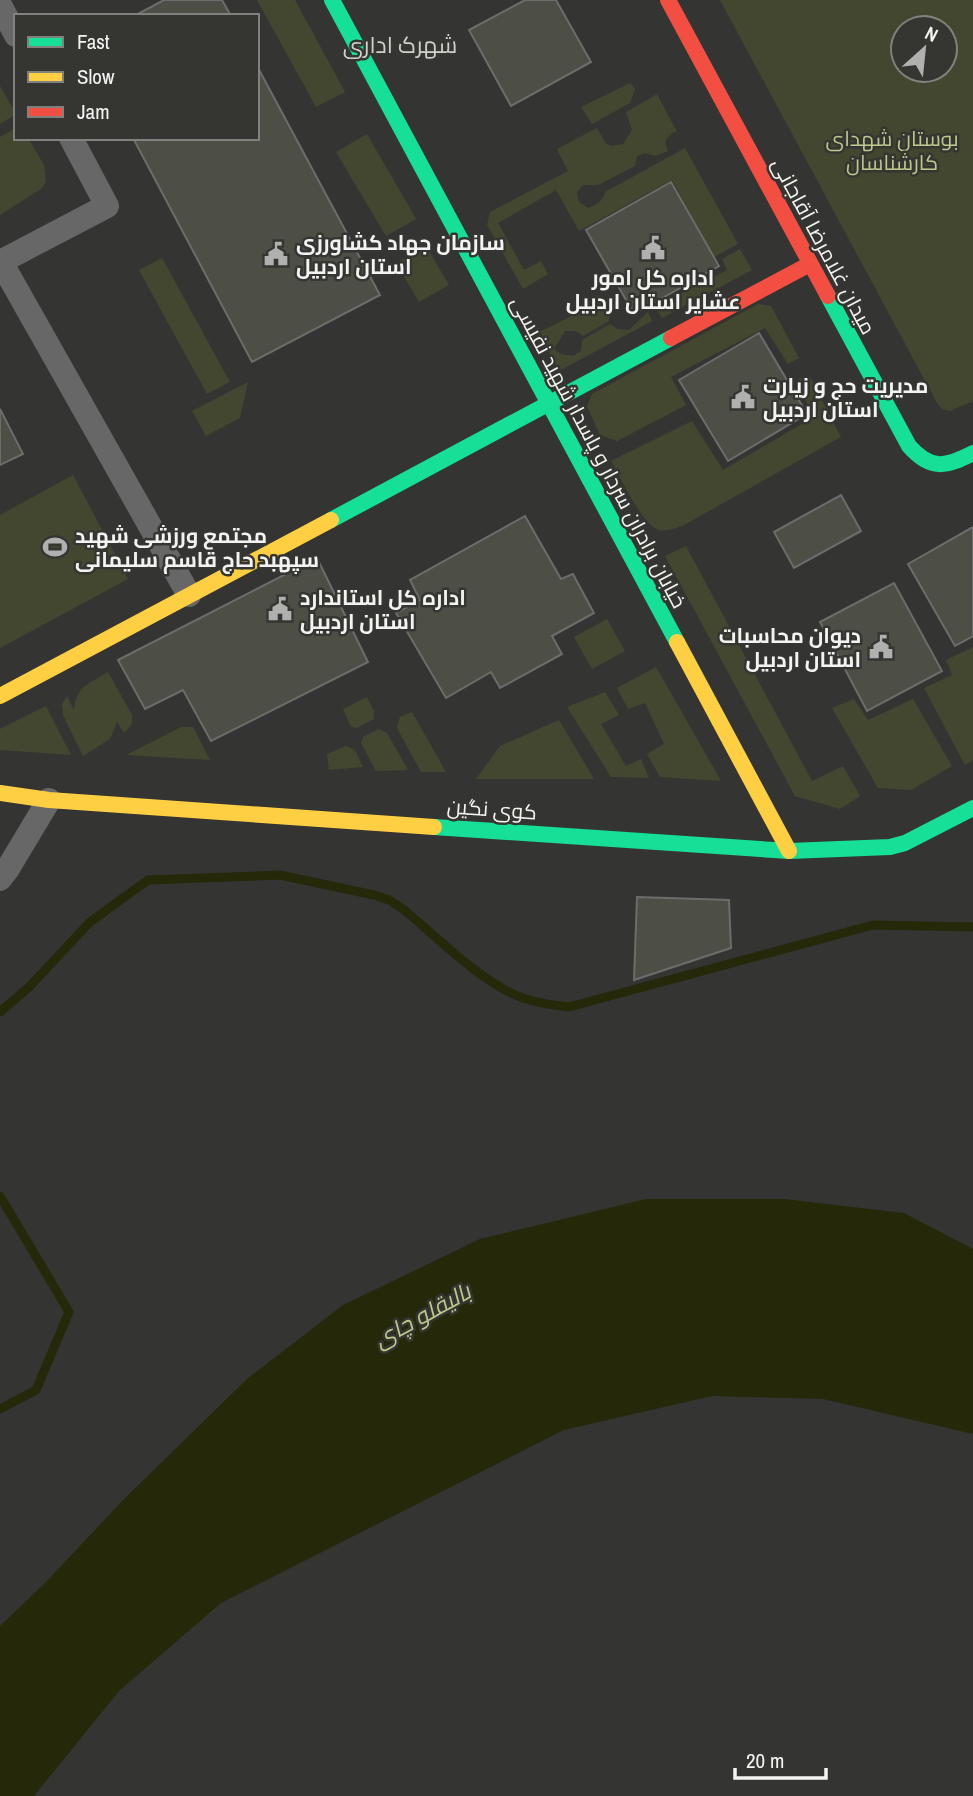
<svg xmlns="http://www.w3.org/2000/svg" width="973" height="1796" font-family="'Archivo Narrow',Cairo,sans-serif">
<rect width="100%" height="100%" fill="#343533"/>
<!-- green -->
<g fill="#434730" fill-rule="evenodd">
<path d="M257,0H295L345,92L316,107Z"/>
<path d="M720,0H973V401L950,411L942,409L937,403ZM903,28H945V70H903Z"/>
<path d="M630,83L635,89L630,103L592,124L581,107Z"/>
<path d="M0,86L16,114L0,124Z"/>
<path d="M657,94L677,132L672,133L665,141L668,151L655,156L646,153L637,156L635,166L598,185H583L577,193L579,202L588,208C597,205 603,201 605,192L685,148L738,244L714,257L672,180L579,231L556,190L498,223L524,270L541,261L548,274L523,289L487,225L490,212L568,171L557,149L597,128L606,144L612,146L623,144L632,130L626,112Z"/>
<path d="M16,128V138H28L44,165L46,182L41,189L0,215V137Z"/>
<path d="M367,134L416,219L386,236L336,152Z"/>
<path d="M426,246L449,285L419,302L396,263Z"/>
<path d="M740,249L752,270L662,318L655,307L727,270L722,259Z"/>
<path d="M162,258L230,382L207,394L139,270Z"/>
<path d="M617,294L622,302C612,306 610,311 609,321L583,336L576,331H565L554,349L561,354L573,356L581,351L582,340L610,324L617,329L629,330L648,312L652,321L559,371L539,332Z"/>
<path d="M758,304L771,306L799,358L788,364L765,328L671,377L686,405L617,441L600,435L587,406L592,394Z"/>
<path d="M809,375L841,437L684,525C676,528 665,533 657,529C641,523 620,476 611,461L692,421L723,470L814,417L796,381Z"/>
<path d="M248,382L240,418L206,436L192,411Z"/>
<path d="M73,475L128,579L0,648V515Z"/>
<path d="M686,546L812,781L843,766L860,796L840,809L795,796L665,556Z"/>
<path d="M607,619L625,651L592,669L574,637Z"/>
<path d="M973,647V760L965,765L924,688L952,675L946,660Z"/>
<path d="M656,667L721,781L660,777L647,754L664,744L645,703L628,709L617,688Z"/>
<path d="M108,672L132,715V724L124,733L117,722L110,739L83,756L63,715L62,704L67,696L74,710C76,686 89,684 108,672Z"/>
<path d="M605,692L619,715L601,724L626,766L641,759L649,778L611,777L567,707Z"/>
<path d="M367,697L374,711V719L357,728L351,727L343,709Z"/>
<path d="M854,699L868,720L913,699L952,766L911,790L878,788L832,708Z"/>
<path d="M46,706L71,755L0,750V729Z"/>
<path d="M412,712L446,772H421L397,728L400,717Z"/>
<path d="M559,720L594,779H476L500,746Z"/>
<path d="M181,727H193L210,760L126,755Z"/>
<path d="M379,729L387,733L408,770L376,771L361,743L363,737Z"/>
<path d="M346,746L355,750L363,767L329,770L327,754Z"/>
</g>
<!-- water -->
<path fill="#252809" d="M646,1199H784L904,1213L973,1249V1434L823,1399L712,1396L564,1430L221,1603L119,1691L34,1796H0V1626L46,1582L125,1498L247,1379L343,1305L480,1239Z"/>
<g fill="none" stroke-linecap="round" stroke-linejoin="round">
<!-- stream -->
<g stroke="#252809" stroke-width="9">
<path d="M0,1012L29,987L90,922L148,880L280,875L374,895L389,900L403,909C435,935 474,975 511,993C529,1002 549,1005 569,1007L873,925L973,927"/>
<path d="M0,1196L69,1312L36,1390L0,1409"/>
</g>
</g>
<!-- building -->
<g fill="#4d4e46" stroke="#6c6d6b" stroke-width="2">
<path d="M164,0H222L231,16H134Z"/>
<path d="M525,0H556L591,62L511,106L469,30Z"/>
<path d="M257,66L380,295L252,362L133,138H257Z"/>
<path d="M671,182L719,266L634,314L586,230Z"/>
<path d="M759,333L807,414L728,461L679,380Z"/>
<path d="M0,409L23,454L0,465Z"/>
<path d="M841,495L861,531L794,568L774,532Z"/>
<path d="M525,516L561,579L573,574L594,613L552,636L562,654L500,688L491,672L446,698L396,613L420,600L410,580Z"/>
<path d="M973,527V636L955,646L908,564Z"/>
<path d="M317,558L368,662L211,741L183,690L145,709L118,660Z"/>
<path d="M894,583L942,671L867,711L820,622Z"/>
<path d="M637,897L729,900L731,948L634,980Z"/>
</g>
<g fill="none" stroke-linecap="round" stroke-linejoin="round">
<!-- street -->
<g stroke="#666766" stroke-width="24">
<path d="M0,5L16,35"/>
<path d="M0,262L107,206L71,138"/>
<path d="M1,262L189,595"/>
<path d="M0,879L7,870L49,800"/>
</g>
<!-- fast -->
<g stroke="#16e098" stroke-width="16">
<path d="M332,0L677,642"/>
<path d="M828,296L909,446C931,471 946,467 973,453"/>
<path d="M331,520L671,338"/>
<path d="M434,827L789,851L890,847L905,843L973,808"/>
</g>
<!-- slow -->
<g stroke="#ffcf43" stroke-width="16">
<path d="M677,642L789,851"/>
<path d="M0,696L331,520"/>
<path d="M0,793L49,800L434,827"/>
</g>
<!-- jam -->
<g stroke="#f24e42" stroke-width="16">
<path d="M668,0L828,296"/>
<path d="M671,338L810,264"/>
</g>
</g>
<!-- icons -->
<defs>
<g id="civic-bare" transform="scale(1.89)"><path d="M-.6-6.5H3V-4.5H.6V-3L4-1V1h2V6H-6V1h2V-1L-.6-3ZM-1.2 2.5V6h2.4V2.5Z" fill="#b0b1ae" stroke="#353632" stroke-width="2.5" paint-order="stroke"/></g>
<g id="stadium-bare" transform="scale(1.89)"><path d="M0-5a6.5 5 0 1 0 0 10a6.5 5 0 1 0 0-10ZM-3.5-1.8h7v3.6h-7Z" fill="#b0b1ae" stroke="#353632" stroke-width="2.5" paint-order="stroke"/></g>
</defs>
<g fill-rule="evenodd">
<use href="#civic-bare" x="653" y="248"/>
<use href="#civic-bare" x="276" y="254"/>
<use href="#civic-bare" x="743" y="397"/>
<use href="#stadium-bare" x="55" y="547"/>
<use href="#civic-bare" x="280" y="609"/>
<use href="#civic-bare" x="881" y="647"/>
</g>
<g text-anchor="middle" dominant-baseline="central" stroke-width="5" stroke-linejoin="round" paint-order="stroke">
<!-- park labels -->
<g font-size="21" fill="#bec88b" stroke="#353632">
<text x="892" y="138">بوستان شهدای<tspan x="892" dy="24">کارشناسان</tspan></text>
</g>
<!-- poi labels -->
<g font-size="21" font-weight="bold" fill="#f3f4f1" stroke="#353632" text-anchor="start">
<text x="296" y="242">سازمان جهاد کشاورزی<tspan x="296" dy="24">استان اردبیل</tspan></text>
<text x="653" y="277" text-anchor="middle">اداره کل امور<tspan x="653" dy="24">عشایر استان اردبیل</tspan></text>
<text x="763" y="385">مدیریت حج و زیارت<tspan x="763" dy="24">استان اردبیل</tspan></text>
<text x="75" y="535">مجتمع ورزشی شهید<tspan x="75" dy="24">سپهبد حاج قاسم سلیمانی</tspan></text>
<text x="300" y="597">اداره کل استاندارد<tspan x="300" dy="24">استان اردبیل</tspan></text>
<text x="861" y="635" text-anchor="end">دیوان محاسبات<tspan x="861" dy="24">استان اردبیل</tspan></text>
</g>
<!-- street labels -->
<g font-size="21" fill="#f3f4f1" stroke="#353632">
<text transform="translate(824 246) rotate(62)">میدان غلامرضا آقاجانی</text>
<text transform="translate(599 452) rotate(62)">خیابان برادران سردار و پاسدار شهید نفیسی</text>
<text transform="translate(492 809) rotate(4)">کوی نگین</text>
</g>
<!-- neighbourhood labels -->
<g font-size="23" fill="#cfd0cb" stroke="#353632">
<text x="400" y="44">شهرک اداری</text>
</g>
<!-- water labels -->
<g font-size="23" font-style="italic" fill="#bec88b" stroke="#353632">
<text transform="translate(422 1315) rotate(-29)">بالیقلو چای</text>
</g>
</g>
<!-- legend -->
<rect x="14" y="14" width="245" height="126" fill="#353632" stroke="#81827e" stroke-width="2"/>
<rect x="28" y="37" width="35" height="10" fill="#16e098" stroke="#81827e" stroke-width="2"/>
<text x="77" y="49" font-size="21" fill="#f3f4f1">Fast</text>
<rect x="28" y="72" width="35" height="10" fill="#ffcf43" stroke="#81827e" stroke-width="2"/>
<text x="77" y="84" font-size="21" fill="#f3f4f1">Slow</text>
<rect x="28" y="107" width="35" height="10" fill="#f24e42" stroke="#81827e" stroke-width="2"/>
<text x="77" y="119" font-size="21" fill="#f3f4f1">Jam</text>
<!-- north arrow -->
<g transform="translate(924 49) rotate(27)"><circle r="33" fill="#353632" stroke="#81827e" stroke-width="2"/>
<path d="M0-5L12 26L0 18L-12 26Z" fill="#b0b1ae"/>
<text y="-10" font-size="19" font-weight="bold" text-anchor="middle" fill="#f3f4f1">N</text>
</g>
<!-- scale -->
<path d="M735 1768v10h91v-10" fill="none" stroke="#f3f4f1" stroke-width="3.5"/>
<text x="746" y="1768" font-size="21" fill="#f3f4f1" stroke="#353632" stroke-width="5" paint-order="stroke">20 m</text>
</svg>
